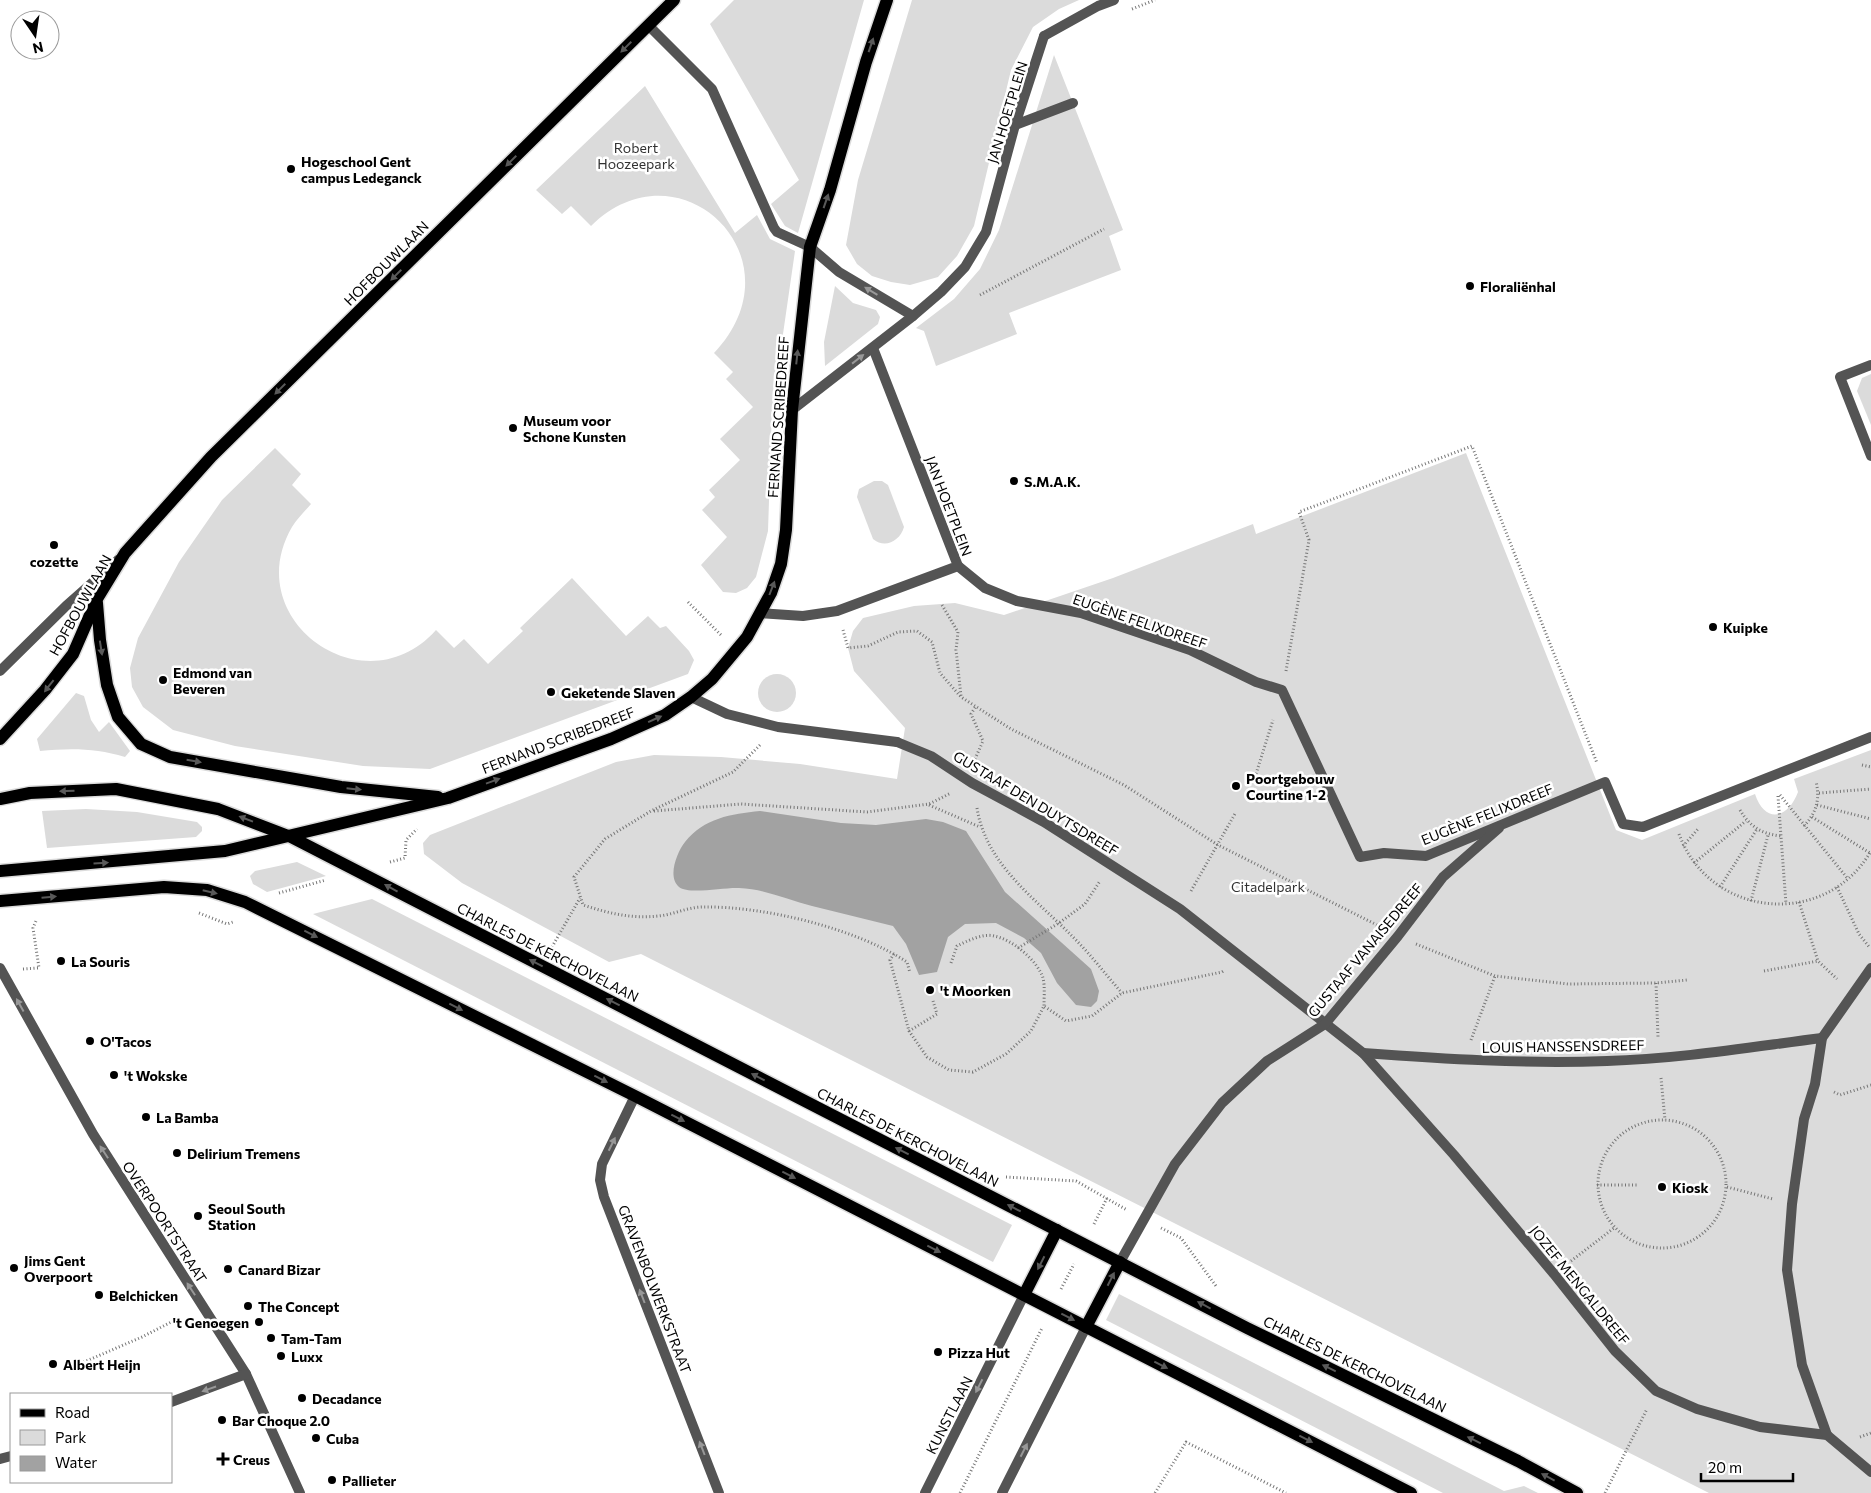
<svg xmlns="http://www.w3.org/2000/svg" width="1871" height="1493" font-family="Commissioner,sans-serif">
<rect width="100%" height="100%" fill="#fff"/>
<!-- green -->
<g fill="#dbdbdb">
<path d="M734,0H864L798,233L785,226L771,204L799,180L710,24Z"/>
<path d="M912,0H1079L1059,9L1033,27L1011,70L974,226L957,256L938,277L910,285L891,282L872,276L857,264L846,245L858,180Z"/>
<path d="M1054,55L1123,230L1109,236L1121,270L1009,313L1017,334L936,366L924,331L916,328L954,299L980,269L999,230Z"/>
<path d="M645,86L735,233L757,215L770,239L795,251L772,410L768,531L756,577L747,588L736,593L723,592L701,565L727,537L702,510L715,497L709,490L740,460L720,439L753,407L726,379L733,372L714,353C804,258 679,139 591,226L571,206L562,214L536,190Z"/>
<path d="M835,286L853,303L876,310L880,317L878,324L825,366L824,342Z"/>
<path d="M1871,374V425L1857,391L1862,378Z"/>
<path d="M275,448L301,474L292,485L311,504C305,511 297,519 292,527C238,620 365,710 436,630L454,648L464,639L488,664L523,631L520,628L572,578L626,636L648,616L660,628L666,626L689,651L694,660L688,674L430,769L363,766L235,746L173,730L143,707L132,687L130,668L138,638L179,562L222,500Z"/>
<path d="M1466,453L1616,830L1642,840L1755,794C1765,824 1788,819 1798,792L1794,779L1871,750V1493H1709L641,954L609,962L462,883L424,854L423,843L430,835L616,762L654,755L721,757L800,764L897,779L905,728L854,671L848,648L853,631L863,618L914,606L955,603L1004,615L1113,578L1253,524L1256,534Z"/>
<path d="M874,481H882L888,485L904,527C900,541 885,549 873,539L857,497L859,489Z"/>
<circle cx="777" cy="693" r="19"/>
<path d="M76,693L84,696L91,720L99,732L109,722L130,751L125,757C96,748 70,748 40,751L37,739Z"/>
<path d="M86,809L137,812L197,822L202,827V831L196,837L47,848L42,811Z"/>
<path d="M297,862L326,876L267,892L253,884L250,876L255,871Z"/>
<path d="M372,899L1012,1225L993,1262L313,914Z"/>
<path d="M1119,1294L1504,1491L1524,1486L1538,1493H1443L1106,1320Z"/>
</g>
<!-- water -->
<path fill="#a2a2a2" d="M760,811L841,823L876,825L926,819L943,822L966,831L1005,892L1091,969L1099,991L1097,1001L1091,1007L1076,1005L1057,983L1041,953L1024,938L996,923L965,924L948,937L937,972L919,975L906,944L893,926C866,919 839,913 812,906C788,900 765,889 739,888C725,887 689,895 679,887C667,877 677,852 685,842C704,818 731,814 760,811Z"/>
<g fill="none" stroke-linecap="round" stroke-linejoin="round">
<!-- primary casing -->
<g stroke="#dbdbdb" stroke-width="15">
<g id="primary">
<path d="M97,603L100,640L107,685L118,717L141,744L170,757L341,787L438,797"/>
<path d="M0,739L45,690L73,654L97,599L125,553L211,457L674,0"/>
<path d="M0,799L30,793L116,789L218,809L291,837L1247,1328L1518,1461L1577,1493"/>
<path d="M0,871L225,851L448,798L611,739L665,715L691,697L712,679L747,637L771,593L781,564L786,530L792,410L810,247L830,190L866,62L887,0"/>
<path d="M0,901L164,887L207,890L245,902L635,1096L1411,1493"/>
<path d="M1024,1295L1057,1230"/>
<path d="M1086,1327L1120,1262"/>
</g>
</g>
<!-- path -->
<g stroke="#767676" stroke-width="3" stroke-dasharray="1 2.5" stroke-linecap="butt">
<path d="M1132,9L1155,0"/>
<path d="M980,295L1104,229"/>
<path d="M688,602L721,635"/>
<path d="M942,605L958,632L956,650L961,696"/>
<path d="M843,630L848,648L868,646L898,632L917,631L932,642L940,673L961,697L1011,729L1124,785L1218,845L1379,926"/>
<path d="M1286,671L1309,540L1299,512L1472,446L1597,763"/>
<path d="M760,745L733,772L651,811L605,839L574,877L583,905C608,913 631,919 658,916C673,915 687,907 703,907C764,906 855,928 907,962L910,973"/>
<path d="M975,759L983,741L971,714L976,706"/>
<path d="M1862,765L1871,767"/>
<path d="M1255,777L1273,720"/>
<path d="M1819,793L1871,789"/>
<path d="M1780,795L1848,879"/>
<path d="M1778,796L1786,904"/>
<path d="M929,805L980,827"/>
<path d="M1817,805L1871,819"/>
<path d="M977,808C986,865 1036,899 1074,938C1091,955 1106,975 1122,993"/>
<path d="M1740,810C1750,827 1762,834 1781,836"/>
<path d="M654,811L741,804L867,812L929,804L951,793"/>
<path d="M1812,817L1870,853"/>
<path d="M1804,826C1817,812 1820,799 1816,781"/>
<path d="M1679,834C1710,919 1826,929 1871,851"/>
<path d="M1683,846L1698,829"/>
<path d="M390,862L405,858L406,840L417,829"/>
<path d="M1694,863L1746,821"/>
<path d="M1720,887L1757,829"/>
<path d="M1837,887L1859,934L1870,948"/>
<path d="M1191,891L1236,812"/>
<path d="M279,893L326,880"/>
<path d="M1751,901L1768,835"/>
<path d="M1799,902L1818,961"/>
<path d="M199,913L227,924L233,922"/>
<path d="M1416,944L1495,976L1568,984L1656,983L1687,980"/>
<path d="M552,947L580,898"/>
<path d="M1018,948L1059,923L1085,904L1100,881"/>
<path d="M894,954L890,960L909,1031L927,1057L949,1070L973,1072L1006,1054L1031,1031L1044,1006L1066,1021L1092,1016L1122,993L1222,972L1225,970"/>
<path d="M951,963L957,946C967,941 983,933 994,936C1012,939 1038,961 1043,978C1045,986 1044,997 1044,1006"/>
<path d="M23,969L39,968L33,928L36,921"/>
<path d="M1764,971L1818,961L1837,979"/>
<path d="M1656,983L1658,1037"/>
<path d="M909,1031L937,1014L933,1001"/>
<path d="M1471,1040L1495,976"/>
<path d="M1661,1078L1665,1120"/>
<path d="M1834,1092L1840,1095L1871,1085"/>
<circle cx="1662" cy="1184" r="64"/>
<path d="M1006,1177L1076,1181L1127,1210"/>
<path d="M1597,1185H1638"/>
<path d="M1727,1187L1773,1199"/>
<path d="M1094,1224L1107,1198"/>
<path d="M1161,1228L1181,1238L1216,1286"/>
<path d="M1571,1261L1614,1228"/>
<path d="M1061,1289L1074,1264"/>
<path d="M77,1365L142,1337L181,1317"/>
<path d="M1860,1437L1871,1433"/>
<path d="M960,1493L1042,1328"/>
<path d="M1155,1493L1186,1442L1286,1493"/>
<path d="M1605,1493L1647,1409"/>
</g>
<!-- service -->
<g stroke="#545454" stroke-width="10">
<path d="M648,25L712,89L774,228L777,232L810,247"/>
<path d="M1044,36L1098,6L1114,0"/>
<path d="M1015,125L1073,103"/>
<path d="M691,697L727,714L778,727L897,742"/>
</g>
<!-- pedestrian -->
<g stroke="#545454" stroke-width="10">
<path d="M913,316L941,292L965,267L986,232L1015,125L1044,36"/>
<path d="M1871,365L1840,377L1871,456"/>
<path d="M958,566L985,588L1017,601L1081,613L1190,650L1256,682L1282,690L1360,857L1384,853L1426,856L1605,782L1623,824L1643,827L1871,737"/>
<path d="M897,742L931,756L972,783L1044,822L1180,909L1363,1053L1454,1155L1554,1274L1615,1351L1656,1391L1697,1409L1760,1427L1827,1435L1871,1472"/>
<path d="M1363,1053C1444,1059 1525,1064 1607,1061C1679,1059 1751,1047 1822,1038"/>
<path d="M1120,1262L1175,1164L1222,1103L1267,1061L1325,1024L1398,936L1443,877L1499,828"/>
<path d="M1827,1435L1802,1365L1787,1270L1792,1204L1804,1119L1815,1084L1822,1038L1871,968"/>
</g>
<!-- minor -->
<g stroke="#545454" stroke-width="10">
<path d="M792,410L913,316L839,272L810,247"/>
<path d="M760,613L803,616L837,611L958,566L873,348"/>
<path d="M0,671L66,606L118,560"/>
<path d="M0,968L93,1134L246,1374L300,1493"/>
<path d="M635,1096L602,1164L600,1180L604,1197L719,1493"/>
<path d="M171,1402L246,1374"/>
<path d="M0,1459L11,1456"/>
<path d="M925,1493L1024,1295"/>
<path d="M1002,1493L1086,1327"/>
</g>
<!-- primary -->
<use href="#primary" stroke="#000" stroke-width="12"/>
</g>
<!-- one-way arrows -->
<defs><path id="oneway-solid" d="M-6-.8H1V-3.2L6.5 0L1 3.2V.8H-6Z" transform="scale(1.25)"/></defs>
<g fill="#595959">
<use href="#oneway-solid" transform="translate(871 45) rotate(-71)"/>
<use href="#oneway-solid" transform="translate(626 47) rotate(135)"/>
<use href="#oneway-solid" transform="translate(511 161) rotate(135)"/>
<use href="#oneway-solid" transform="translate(826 201) rotate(-71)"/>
<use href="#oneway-solid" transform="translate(396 275) rotate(135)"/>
<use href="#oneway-solid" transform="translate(797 357) rotate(-84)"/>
<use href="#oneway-solid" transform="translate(280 389) rotate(135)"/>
<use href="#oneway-solid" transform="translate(772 588) rotate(-69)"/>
<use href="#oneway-solid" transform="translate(101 648) rotate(81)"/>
<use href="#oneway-solid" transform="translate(49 686) rotate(128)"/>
<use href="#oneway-solid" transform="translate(655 719) rotate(-24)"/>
<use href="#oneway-solid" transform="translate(194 761) rotate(10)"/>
<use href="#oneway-solid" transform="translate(493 781) rotate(-20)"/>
<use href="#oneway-solid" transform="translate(354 789) rotate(6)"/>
<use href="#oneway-solid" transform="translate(67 791) rotate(178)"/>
<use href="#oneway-solid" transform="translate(246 819) rotate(-159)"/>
<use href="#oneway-solid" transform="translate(101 863) rotate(-4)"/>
<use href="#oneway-solid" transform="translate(391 888) rotate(-151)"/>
<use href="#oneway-solid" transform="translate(210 892) rotate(13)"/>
<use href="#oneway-solid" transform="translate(49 897) rotate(-5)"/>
<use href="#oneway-solid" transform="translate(311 934) rotate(27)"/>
<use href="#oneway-solid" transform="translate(536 963) rotate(-153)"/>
<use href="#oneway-solid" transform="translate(613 1002) rotate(-153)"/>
<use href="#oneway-solid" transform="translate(456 1007) rotate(27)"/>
<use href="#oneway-solid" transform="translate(758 1077) rotate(-153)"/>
<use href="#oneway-solid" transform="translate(601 1079) rotate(27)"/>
<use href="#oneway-solid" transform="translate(678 1118) rotate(27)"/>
<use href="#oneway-solid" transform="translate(902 1151) rotate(-153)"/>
<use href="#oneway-solid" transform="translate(789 1175) rotate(27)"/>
<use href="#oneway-solid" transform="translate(1014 1208) rotate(-153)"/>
<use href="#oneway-solid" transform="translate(934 1249) rotate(27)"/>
<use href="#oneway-solid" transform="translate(1041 1263) rotate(117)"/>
<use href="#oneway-solid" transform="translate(1111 1279) rotate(-63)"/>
<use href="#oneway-solid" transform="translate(1204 1305) rotate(-152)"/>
<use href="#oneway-solid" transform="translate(1068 1317) rotate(27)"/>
<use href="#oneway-solid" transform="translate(1161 1365) rotate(27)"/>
<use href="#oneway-solid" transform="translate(1329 1368) rotate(-154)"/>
<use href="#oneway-solid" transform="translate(1306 1439) rotate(27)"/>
<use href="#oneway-solid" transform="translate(1474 1440) rotate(-154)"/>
<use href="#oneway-solid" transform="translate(1548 1477) rotate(-152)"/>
</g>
<g fill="#989898">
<use href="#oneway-solid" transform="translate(871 291) rotate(-149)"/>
<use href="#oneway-solid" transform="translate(858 359) rotate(-38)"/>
<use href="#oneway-solid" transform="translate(20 1005) rotate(-119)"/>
<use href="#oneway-solid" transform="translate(612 1144) rotate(-64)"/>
<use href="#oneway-solid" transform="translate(104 1152) rotate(-123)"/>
<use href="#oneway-solid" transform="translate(191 1289) rotate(-123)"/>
<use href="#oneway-solid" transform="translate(642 1296) rotate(-111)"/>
<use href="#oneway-solid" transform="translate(979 1386) rotate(117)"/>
<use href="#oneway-solid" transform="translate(209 1389) rotate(161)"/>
<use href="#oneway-solid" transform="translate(702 1448) rotate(-111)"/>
<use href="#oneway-solid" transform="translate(1024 1450) rotate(-63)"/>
</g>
<!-- markers -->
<g fill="#000" stroke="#fff" stroke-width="2">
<circle cx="291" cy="169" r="5"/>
<circle cx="1470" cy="286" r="5"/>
<circle cx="513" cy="428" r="5"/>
<circle cx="1014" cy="481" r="5"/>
<circle cx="54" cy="545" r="5"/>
<circle cx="1713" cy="627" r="5"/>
<circle cx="163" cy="680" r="5"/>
<circle cx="551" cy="692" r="5"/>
<circle cx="1236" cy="786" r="5"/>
<circle cx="61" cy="961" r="5"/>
<circle cx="930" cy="990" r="5"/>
<circle cx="90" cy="1041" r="5"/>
<circle cx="114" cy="1075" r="5"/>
<circle cx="146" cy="1117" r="5"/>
<circle cx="177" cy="1153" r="5"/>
<circle cx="1662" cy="1187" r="5"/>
<circle cx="198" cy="1216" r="5"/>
<circle cx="14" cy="1268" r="5"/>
<circle cx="228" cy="1269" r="5"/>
<circle cx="99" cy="1295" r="5"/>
<circle cx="248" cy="1306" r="5"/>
<circle cx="259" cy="1322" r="5"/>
<circle cx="271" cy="1338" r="5"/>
<circle cx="938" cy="1352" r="5"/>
<circle cx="281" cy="1356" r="5"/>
<circle cx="53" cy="1364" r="5"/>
<circle cx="302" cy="1398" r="5"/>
<circle cx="222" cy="1420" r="5"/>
<circle cx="316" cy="1438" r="5"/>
<path d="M220.5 1451.5h5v5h5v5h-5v5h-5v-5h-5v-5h5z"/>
<circle cx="332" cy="1480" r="5"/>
</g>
<g text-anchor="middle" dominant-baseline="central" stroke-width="5" stroke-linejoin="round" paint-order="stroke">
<!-- street labels -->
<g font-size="14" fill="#000" stroke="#fff">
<text transform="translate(1007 112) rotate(-73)">JAN HOETPLEIN</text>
<text transform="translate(386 263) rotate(-45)">HOFBOUWLAAN</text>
<text transform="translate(778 417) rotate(-86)">FERNAND SCRIBEDREEF</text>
<text transform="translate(949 506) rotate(69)">JAN HOETPLEIN</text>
<text transform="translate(80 605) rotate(-61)">HOFBOUWLAAN</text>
<text transform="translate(1140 621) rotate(19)">EUGÈNE FELIXDREEF</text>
<text transform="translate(558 740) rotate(-21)">FERNAND SCRIBEDREEF</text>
<text transform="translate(1036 803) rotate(31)">GUSTAAF DEN DUYTSDREEF</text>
<text transform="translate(1487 814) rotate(-22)">EUGÈNE FELIXDREEF</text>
<text transform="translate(1365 950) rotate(-50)">GUSTAAF VANAISEDREEF</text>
<text transform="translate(548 952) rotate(27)">CHARLES DE KERCHOVELAAN</text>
<text transform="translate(1563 1046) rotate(-1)">LOUIS HANSSENSDREEF</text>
<text transform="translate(908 1137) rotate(27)">CHARLES DE KERCHOVELAAN</text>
<text transform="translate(165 1222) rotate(57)">OVERPOORTSTRAAT</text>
<text transform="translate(1580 1285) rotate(51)">JOZEF MENGALDREEF</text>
<text transform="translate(655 1289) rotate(69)">GRAVENBOLWERKSTRAAT</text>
<text transform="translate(1355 1364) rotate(26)">CHARLES DE KERCHOVELAAN</text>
<text transform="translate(949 1415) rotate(-63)">KUNSTLAAN</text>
</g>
<!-- park labels -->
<g font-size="14" fill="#323232" stroke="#fff">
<text x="636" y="147">Robert<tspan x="636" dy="16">Hoozeepark</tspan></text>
<text x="1268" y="886">Citadelpark</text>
</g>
<!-- poi labels -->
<g font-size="14" font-weight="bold" fill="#000" stroke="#fff" text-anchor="start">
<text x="301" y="161">Hogeschool Gent<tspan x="301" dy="16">campus Ledeganck</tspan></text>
<text x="1480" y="286">Floraliënhal</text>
<text x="523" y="420">Museum voor<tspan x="523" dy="16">Schone Kunsten</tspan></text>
<text x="1024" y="481">S.M.A.K.</text>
<text x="54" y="561" text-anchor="middle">cozette</text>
<text x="1723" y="627">Kuipke</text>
<text x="173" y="672">Edmond van<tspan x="173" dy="16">Beveren</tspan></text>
<text x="561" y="692">Geketende Slaven</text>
<text x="1246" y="778">Poortgebouw<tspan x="1246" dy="16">Courtine 1-2</tspan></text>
<text x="71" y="961">La Souris</text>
<text x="940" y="990">'t Moorken</text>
<text x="100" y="1041">O'Tacos</text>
<text x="124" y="1075">'t Wokske</text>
<text x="156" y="1117">La Bamba</text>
<text x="187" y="1153">Delirium Tremens</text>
<text x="1672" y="1187">Kiosk</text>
<text x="208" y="1208">Seoul South<tspan x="208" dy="16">Station</tspan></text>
<text x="24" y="1260">Jims Gent<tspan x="24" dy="16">Overpoort</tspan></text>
<text x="238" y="1269">Canard Bizar</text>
<text x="109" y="1295">Belchicken</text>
<text x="258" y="1306">The Concept</text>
<text x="249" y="1322" text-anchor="end">'t Genoegen</text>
<text x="281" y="1338">Tam-Tam</text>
<text x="948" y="1352">Pizza Hut</text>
<text x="291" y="1356">Luxx</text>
<text x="63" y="1364">Albert Heijn</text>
<text x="312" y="1398">Decadance</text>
<text x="232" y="1420">Bar Choque 2.0</text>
<text x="326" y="1438">Cuba</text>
<text x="233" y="1459">Creus</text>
<text x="342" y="1480">Pallieter</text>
</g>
</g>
<!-- legend -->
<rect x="10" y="1393" width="162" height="90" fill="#ffffff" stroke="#999999"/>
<rect x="20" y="1409" width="25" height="8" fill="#000000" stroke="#999999"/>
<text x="55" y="1418" font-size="15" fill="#000000">Road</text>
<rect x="20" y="1430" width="25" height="15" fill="#dbdbdb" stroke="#999999"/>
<text x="55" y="1443" font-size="15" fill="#000000">Park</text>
<rect x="20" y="1456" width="25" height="15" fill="#a2a2a2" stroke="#999999"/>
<text x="55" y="1468" font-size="15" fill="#000000">Water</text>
<!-- north arrow -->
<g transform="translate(35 35) rotate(167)"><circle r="24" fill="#ffffff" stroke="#999999"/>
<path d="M0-4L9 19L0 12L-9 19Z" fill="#000000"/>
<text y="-8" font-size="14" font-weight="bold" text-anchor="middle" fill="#000000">N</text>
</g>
<!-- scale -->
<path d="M1701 1473v8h92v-8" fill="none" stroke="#000000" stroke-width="2.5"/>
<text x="1708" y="1473" font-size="15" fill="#000000" stroke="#ffffff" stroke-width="4" paint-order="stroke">20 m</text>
</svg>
